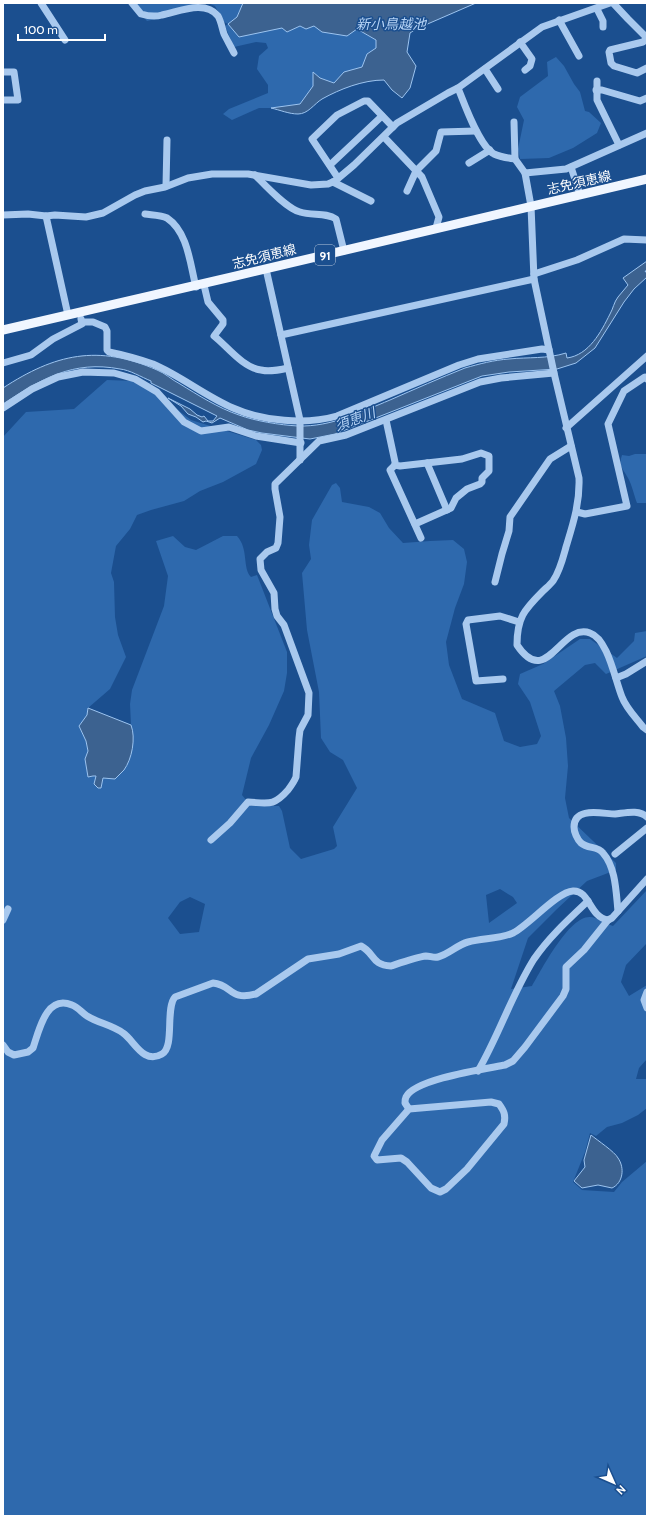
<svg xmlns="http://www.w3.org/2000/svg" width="650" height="1519" font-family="Cabin,'Noto Sans JP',sans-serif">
<rect width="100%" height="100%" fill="#1b4f8f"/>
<!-- green -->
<g fill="#2e69ad" fill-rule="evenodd">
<path d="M131,3H196L173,15L147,21Z"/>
<path d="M208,3H243L237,17L282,28L287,32L300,26H314L356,29L376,40V48L367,54L363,67L344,72L335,83L320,78L313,72V86L300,104L277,108H259L232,120L223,114L229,109L268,93V85L257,69L259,56L268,48L266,43L256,42L234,47L225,26L228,24L224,22L215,6Z"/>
<path d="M556,57L564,66L574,84L580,92L585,111L589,112L601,123L597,133L573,148L549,158L520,159L518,149L524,120L517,107L520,97L548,76L547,62Z"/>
<path d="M107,380L134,381L158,395L191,420L256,440L261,445L262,450L256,464L223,482L200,491L184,501L151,510L137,515L130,529L116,546L111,573L114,582L115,617L118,635L126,657L110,689L88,708L87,715L79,726L86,741L88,751L85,759L88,777L93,776L103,778L128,762L133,732L131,725L130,704L132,690L164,606L168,576L156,541L173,536L185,547L196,550L223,536H237C249,549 242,568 251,577L257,575L287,652V673L284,691L269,725L251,758L242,795L251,806H279L282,811L290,848L301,859L334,849L337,846L333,827L357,788L343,760L330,752L321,738L319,692L307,630L302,573L311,559L309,545L312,520L332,485L336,483L340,488L342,502L369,507L380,513L389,528L403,543L430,541L453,540L464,549L467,562L464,584L455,608L446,642L449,665L462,699L495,713L504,741L520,747L537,744L541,736L530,702L518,684L520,674L543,664L580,639H590L617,658L634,641L635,633L647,631V656L606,674L595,663L585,665L554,691L560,706L566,738L568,766L565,798L569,818L616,863V870L587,881L557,909L528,938L511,989L532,986C542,969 569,916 590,917C597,917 606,924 613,926L647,890V943L626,965L621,982L629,996L647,985V1059L639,1068L636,1079H647V1108L638,1115L622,1123L607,1127L596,1136L590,1133L585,1152L573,1182L582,1190L614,1192L622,1182L647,1161V1516H3V437L26,412L74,409ZM500,889L513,897L517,903L489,923L486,895ZM190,897L205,904L199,932L180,934L168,918L180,902Z"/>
<path d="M635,454H647V503H637C634,495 632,485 628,478C623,468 618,467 622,455L629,456Z"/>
</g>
<!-- water -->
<g fill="#3c6290" stroke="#9cc4f0">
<path d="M243,3H476L416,29L410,33L407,52L416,66L410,88L402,98L392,90L384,80C363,80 340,89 322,99C314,104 308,114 298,114C289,114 280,110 271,108L300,104L313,86V72L320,78L334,83L344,72L362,67L367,54L376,48V40L357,29L347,36L322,32L314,26L306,29L300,26L287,32L282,28L239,37L228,24L237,17Z"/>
<path d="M647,261V269L645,272L647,271V277L634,289L624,302L595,348L576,363L557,369L509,372L482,376L335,434L310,439L262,433L248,430L220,418L212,423L206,421L203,422L196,417L188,414L181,406L168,398L190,409L197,415L202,417L204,416L208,421H213L217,416L151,383V381C141,377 130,370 120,369C73,360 41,379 3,404V388C55,354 98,344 157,370C165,373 172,380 180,384C198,395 218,408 239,415C255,421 280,425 298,426C331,427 361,412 390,400C415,389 440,378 465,368C479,364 494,360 509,359C528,357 547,359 566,353L567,358C589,355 601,332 610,314C613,309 614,302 618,297C621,293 625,289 628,285L623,278Z"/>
<path d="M88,708L131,725C136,738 132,759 124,770C121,773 118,776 115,779L103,778L101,788H98L94,784L96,776H93L88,777L85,759L88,751L86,741L79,726L87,715Z"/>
<path d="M591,1135C597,1140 615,1152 618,1158C625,1168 623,1183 612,1188L598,1185L582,1188L574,1181L585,1167L584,1160Z"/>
</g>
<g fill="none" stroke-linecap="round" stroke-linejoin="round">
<!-- minor -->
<g stroke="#a9c9ee" stroke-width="7">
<path d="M41,3L65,40"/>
<path d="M132,3L141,14C148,16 155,17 162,15C181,11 205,0 218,16C221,21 222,28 224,34C227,40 231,47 234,53"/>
<path d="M613,3L628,19L647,38"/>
<path d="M597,9L603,21V27"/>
<path d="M559,20L579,56"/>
<path d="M647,38L643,42L610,50L609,52L611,63L614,66L637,73L647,68"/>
<path d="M520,42L532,59L530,66L525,70"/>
<path d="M485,69L498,89"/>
<path d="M3,72H14L18,100H3"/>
<path d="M597,81V100L619,145"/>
<path d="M458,88C464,103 479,146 494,154C500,157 508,158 515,159L525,173L531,206L534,279L554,373L579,478C580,503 573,524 566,547C563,558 560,571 553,581C550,585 546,588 542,592C524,610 517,618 517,645C547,690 561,622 590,633C608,639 615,680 622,697C626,708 636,718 643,727L647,730"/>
<path d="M596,90H602L640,101L647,98"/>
<path d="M514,122L515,159"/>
<path d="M384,137L422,177L439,217L436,228"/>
<path d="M469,163L490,150"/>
<path d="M330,165L382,116"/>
<path d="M571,167L580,195"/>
<path d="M525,173L566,169L647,133"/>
<path d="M255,175C266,186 286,208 300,212C312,216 326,212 336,219L344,251"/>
<path d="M338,178L312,139L337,115L364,101H368L393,127"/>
<path d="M333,182L371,201"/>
<path d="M166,186L167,140"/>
<path d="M407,191L416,171L436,151L441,132L476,131"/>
<path d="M145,214C151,215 161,215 167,218C188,232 190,264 196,287"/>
<path d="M3,215L28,214L46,216L55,215L86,217L103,213L135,195L145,191L165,187L188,178L212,174H248L311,185L328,184L335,181L354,165L397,123L448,93L458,88L542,27L610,3"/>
<path d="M46,216L68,315"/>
<path d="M266,269L300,420V460"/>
<path d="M534,274L577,260L624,239L647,240"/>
<path d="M204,285L208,302L223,320V324L214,336C227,346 243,368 261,370C270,372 279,370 288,368"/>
<path d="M82,322H93L105,327L107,331V350L109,352C124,355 138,359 153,364C181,376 205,396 233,408C262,421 306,425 337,416L459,365L478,359L542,349L549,350"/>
<path d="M281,335L534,279"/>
<path d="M3,363L31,355L53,339L82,324L81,319"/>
<path d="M3,408L32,389L58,377L83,372L114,373L135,379L157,392L184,422L201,431L229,427L256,436L301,443"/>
<path d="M386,420L395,462V465L400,466L462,459L481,453L489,456V471L482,478V482L480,484L467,489L456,498L451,508L415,524"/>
<path d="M566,428L647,356"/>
<path d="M427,463L447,510"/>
<path d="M395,465L390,470L421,538"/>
<path d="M577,512L585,514L627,506L608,424L624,391L645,377L647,379"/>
<path d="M495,582L502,554L509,531L510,517L550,459L571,446"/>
<path d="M616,678L626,674L647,661"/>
<path d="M503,679L476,681L466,624L468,620L500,616L519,622"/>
<path d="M211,840L230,823L248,802C268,803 273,807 288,790C291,786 294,782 296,777L299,738L300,730L308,715L309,693L284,625L277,616L275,609L274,593L261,570L260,559L267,552L276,548L278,543L280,517L275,489V484L319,441L346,435L480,382L501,378L554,373"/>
<path d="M615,854L647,828"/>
<path d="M618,911C616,892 616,868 603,853C598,846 588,849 581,843C577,839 574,832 574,827C574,806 603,814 615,814C625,813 639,809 647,817"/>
<path d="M3,920L8,909"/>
<path d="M647,992L644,1000L647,1008"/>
<path d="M3,1045L8,1052L14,1055L28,1052L33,1048C39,1031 46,994 72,1005C78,1007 82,1013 87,1016C98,1023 112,1025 123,1033C134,1040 143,1065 162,1054C175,1047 165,1008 175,997L213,983C233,985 229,1001 256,994L308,959L339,954L361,946C375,953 371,965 391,966C400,963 417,957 426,956C430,956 434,958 438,957C449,954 457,945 468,942C483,938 499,939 513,933C529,925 557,892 573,891C590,890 589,917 608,920"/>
<path d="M478,1071C499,1035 512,994 534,959C549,937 569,919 588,901"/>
<path d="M491,1102L499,1104C504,1111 506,1115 504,1124L467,1169L446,1189L440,1192L431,1188L407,1162L401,1158L377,1160L374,1156L382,1140L409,1109Z"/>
<path d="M409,1109L405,1103C405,1101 405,1099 406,1097C415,1079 485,1069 505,1065L513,1061L525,1047L563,996L566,989V967L584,950L608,920L612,918L647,879"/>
</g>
<!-- major -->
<path stroke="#f0f6ff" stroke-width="9" d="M3,330C218,281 432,229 647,179"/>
</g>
<g text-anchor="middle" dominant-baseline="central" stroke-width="3" stroke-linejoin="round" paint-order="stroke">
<!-- shield labels -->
<rect fill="#1b4f8f" stroke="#bbcadd" stroke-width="1" x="315" y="245" width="20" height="20" rx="3"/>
<g font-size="12" font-weight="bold" fill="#fff">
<text x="325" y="255">91</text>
</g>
<!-- street labels -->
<g font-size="13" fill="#fff" stroke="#1b4f8f">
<text transform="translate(579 182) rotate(-13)">志免須恵線</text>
<text transform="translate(264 256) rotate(-14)">志免須恵線</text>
</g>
<!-- water labels -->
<g font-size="14" font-style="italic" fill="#b5d3f5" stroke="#1b4f8f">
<text x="391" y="24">新小鳥越池</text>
<text transform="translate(355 419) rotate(-20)">須恵川</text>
</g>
</g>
<!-- border -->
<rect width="650" height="1519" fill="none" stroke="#ffffff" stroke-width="8"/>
<!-- north arrow -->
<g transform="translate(614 1483) rotate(135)" stroke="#1b4f8f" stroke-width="3" paint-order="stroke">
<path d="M0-3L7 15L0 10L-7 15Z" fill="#ffffff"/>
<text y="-6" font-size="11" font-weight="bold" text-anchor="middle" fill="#ffffff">N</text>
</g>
<!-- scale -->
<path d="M18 34v6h87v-6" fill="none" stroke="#ffffff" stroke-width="2"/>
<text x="24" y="34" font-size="12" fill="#ffffff" stroke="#1b4f8f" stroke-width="3" paint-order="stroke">100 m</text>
</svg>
